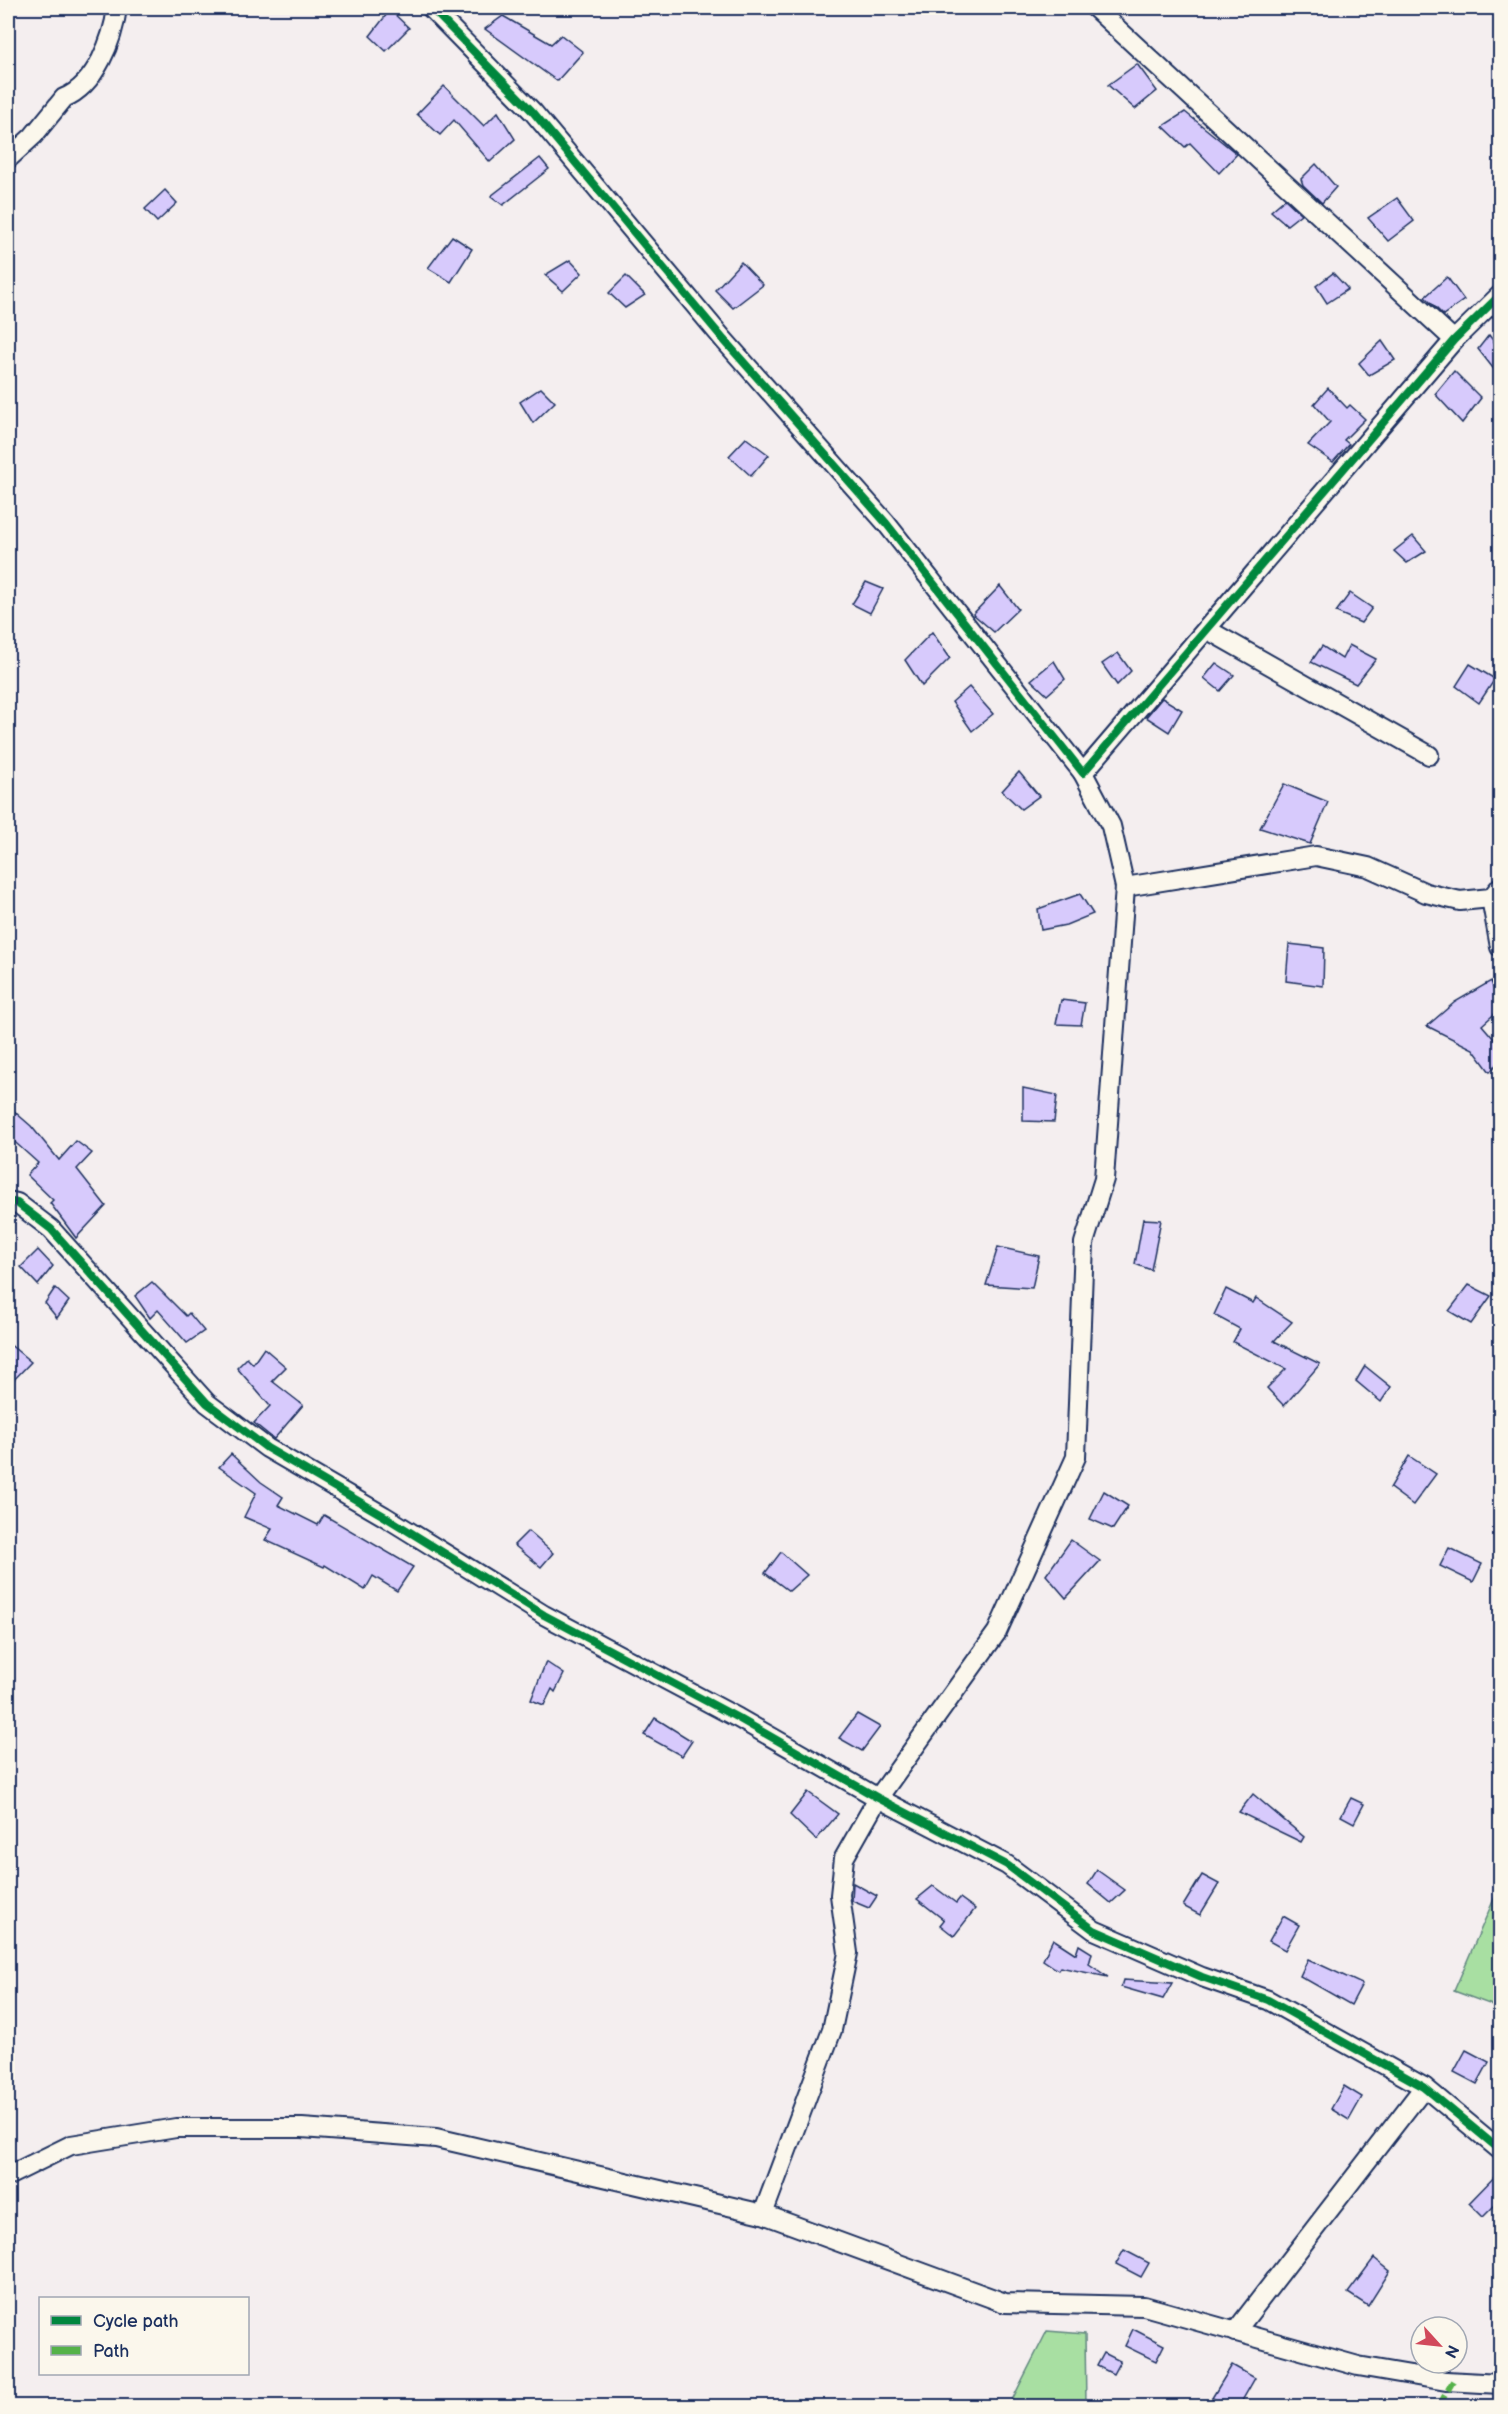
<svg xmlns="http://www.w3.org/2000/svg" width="1508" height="2414" font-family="'Balsamiq Sans',sans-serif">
<rect width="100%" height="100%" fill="#f4eeef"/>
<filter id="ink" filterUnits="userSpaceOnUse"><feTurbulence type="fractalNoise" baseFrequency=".0167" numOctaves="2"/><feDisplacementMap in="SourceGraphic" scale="12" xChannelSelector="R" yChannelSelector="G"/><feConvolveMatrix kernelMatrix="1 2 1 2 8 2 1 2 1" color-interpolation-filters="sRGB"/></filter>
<g filter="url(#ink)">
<!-- green -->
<g fill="#a8dfa2" stroke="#628780" stroke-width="1.5">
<path d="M1500,1885V2008L1454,1991Z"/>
<path d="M1047,2331L1085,2334L1086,2406H1009Z"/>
</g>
<!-- building -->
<g fill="#d7cafc" stroke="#1b2f5e" stroke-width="1.5">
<path d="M390,10L409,28L386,51L370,36Z"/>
<path d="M503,16L551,44L561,35L583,52L557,81L485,29Z"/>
<path d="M1137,64L1157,91L1135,109L1108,85Z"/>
<path d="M444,86L484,126L498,112L515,139L490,162L454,120L440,135L417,114Z"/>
<path d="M1185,112L1237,154L1219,173L1190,143L1185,147L1163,126Z"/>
<path d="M540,158L549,169L503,205L491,196Z"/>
<path d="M1316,164L1336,187L1322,203L1303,185L1301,179Z"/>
<path d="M165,190L177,203L157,222L145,209Z"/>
<path d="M1397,198L1414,221L1388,241L1368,218Z"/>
<path d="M1285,199L1301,214L1287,225L1271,211Z"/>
<path d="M452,236L472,249L451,282L428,268Z"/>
<path d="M570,260L582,273L563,291L545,275Z"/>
<path d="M741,262L763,285L733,308L715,290Z"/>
<path d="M1333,273L1348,289L1327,303L1316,286Z"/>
<path d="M626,276L645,295L625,308L609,293Z"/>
<path d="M1447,277L1464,300L1443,315L1425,297Z"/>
<path d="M1489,335L1500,350V377L1478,349Z"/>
<path d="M1382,341L1395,360L1369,375L1359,363Z"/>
<path d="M1454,371L1481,398L1462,423L1435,394Z"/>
<path d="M541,388L555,402L533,423L520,402Z"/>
<path d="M1328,388L1347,408L1350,405L1365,419L1344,440L1349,444L1333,462L1308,445L1330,422L1314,404Z"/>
<path d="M746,438L769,455L751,476L729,456Z"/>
<path d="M1413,536L1426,551L1407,563L1394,551Z"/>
<path d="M866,582L883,589L870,613L852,604Z"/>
<path d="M1000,586L1018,609L994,632L973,614Z"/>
<path d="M1350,593L1372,608L1361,623L1336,612Z"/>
<path d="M932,632L950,658L922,686L905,660Z"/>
<path d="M1349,645L1376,659L1356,684L1311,662L1322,646L1342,659Z"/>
<path d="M1118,653L1131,671L1117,685L1102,664Z"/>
<path d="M1054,661L1065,679L1047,695L1031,680Z"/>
<path d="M1216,663L1234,675L1220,691L1204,678Z"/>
<path d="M1470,664L1495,679L1479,703L1456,686Z"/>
<path d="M969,687L993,714L972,731L952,702Z"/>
<path d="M1162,698L1182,710L1169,732L1146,717Z"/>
<path d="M1019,772L1039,796L1021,809L1002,791Z"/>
<path d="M1284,784L1328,802L1310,844L1260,828Z"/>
<path d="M1080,894L1093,914L1066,925L1041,930L1038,909Z"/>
<path d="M1289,944L1324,948L1323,986L1286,981Z"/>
<path d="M1491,981L1500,1009L1482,1025L1500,1046V1060L1490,1072L1473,1049L1427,1026L1455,1002Z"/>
<path d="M1061,1000L1085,1003L1081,1025L1056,1024Z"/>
<path d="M1023,1088L1057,1095L1054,1122L1023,1121Z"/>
<path d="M8,1106L31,1126L59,1160L76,1141L92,1153L77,1169L106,1206L76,1238L50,1203L53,1200L27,1175L38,1163L8,1136Z"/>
<path d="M1143,1219L1161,1220L1151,1270L1135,1264Z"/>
<path d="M998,1247L1039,1256L1032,1288L986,1285Z"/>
<path d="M38,1250L53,1266L38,1285L21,1267Z"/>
<path d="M152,1282L186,1316L189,1313L204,1331L187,1343L158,1310L150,1318L135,1296Z"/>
<path d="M1469,1285L1491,1296L1471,1324L1449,1311Z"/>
<path d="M55,1288L69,1301L57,1318L45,1303Z"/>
<path d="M1226,1289L1253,1303L1256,1298L1292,1322L1274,1341L1320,1364L1284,1406L1267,1388L1286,1369L1233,1342L1240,1329L1214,1315Z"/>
<path d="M8,1343L31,1362L8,1386Z"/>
<path d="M264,1348L286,1367L272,1381L303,1405L274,1439L254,1423L270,1406L237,1368L247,1358L253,1364Z"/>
<path d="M1365,1366L1391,1387L1381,1402L1356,1381Z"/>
<path d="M231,1454L261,1482L283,1497L278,1505L318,1525L324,1515L413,1567L397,1591L373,1576L365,1590L325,1565L324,1567L265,1540L272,1529L244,1517L256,1493L219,1467Z"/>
<path d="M1409,1456L1436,1474L1413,1505L1390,1488Z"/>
<path d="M1104,1491L1128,1506L1113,1529L1090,1519Z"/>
<path d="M528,1531L553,1553L541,1567L514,1545Z"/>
<path d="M1071,1540L1100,1561L1066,1598L1046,1575Z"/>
<path d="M1449,1548L1482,1564L1473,1582L1440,1566Z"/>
<path d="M781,1552L807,1575L789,1591L765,1573Z"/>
<path d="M546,1662L564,1674L555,1692L552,1689L544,1705L531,1700Z"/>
<path d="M857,1714L880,1727L862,1751L839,1738Z"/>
<path d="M655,1718L692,1741L682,1756L644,1735Z"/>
<path d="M808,1792L838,1814L816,1840L790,1815Z"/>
<path d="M1253,1794L1304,1837L1301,1842L1239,1812Z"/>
<path d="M1351,1798L1364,1804L1354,1823L1341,1816Z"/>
<path d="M1097,1870L1125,1890L1111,1903L1088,1884Z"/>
<path d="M1202,1875L1219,1884L1200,1915L1183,1906Z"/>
<path d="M853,1883L877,1896L869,1908L852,1901Z"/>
<path d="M933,1886L956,1903L960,1898L975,1909L954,1936L940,1925L944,1920L917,1899Z"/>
<path d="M1283,1916L1299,1925L1285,1950L1269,1941Z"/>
<path d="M1053,1939L1076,1954L1079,1945L1092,1953L1089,1964L1108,1977L1060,1967L1058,1970L1043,1960Z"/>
<path d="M1308,1959L1362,1984L1351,2005L1300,1976Z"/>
<path d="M1123,1980L1172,1983L1163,1999L1121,1987Z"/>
<path d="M1466,2050L1489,2062L1477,2084L1454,2072Z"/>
<path d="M1344,2086L1362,2097L1349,2120L1331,2109Z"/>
<path d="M1500,2171V2200L1483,2217L1469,2203Z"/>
<path d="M1124,2250L1149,2263L1141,2277L1116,2264Z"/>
<path d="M1374,2258L1390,2271L1368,2306L1348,2293Z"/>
<path d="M1133,2329L1164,2345L1156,2361L1125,2346Z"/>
<path d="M1104,2353L1120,2361L1113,2374L1097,2366Z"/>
<path d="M1232,2365L1255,2378L1239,2406H1228L1212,2398Z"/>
</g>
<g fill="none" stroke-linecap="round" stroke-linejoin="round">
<!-- street casing -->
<g stroke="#1b2f5e" stroke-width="22">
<g id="street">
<path d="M431,8L533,112L724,340L886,523L1083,773L1454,340L1500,295"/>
<path d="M1095,8L1454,340"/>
<path d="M8,159L33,136L64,98C96,85 113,39 117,8"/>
<path d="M1208,630L1429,755"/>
<path d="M1125,887L1316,856L1368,867L1426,893L1460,901L1491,898L1500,887"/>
<path d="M1491,898L1500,947"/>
<path d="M8,1201L17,1203L51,1229L207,1403L267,1448L384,1516L544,1615L738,1718L878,1798L1007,1865L1094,1930L1202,1977L1268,2000L1424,2087L1500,2150"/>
<path d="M8,2176L71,2145L176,2128H302L436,2138L763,2214L1005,2303L1144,2306L1358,2366L1446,2381L1500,2384"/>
<path d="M763,2214L832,2030L848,1953L840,1895L844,1858L878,1798L997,1632L1076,1457L1084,1243L1104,1179L1125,887L1111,826L1083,773"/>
<path d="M1235,2332L1424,2087"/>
</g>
</g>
<!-- street -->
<use href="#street" stroke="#fbf7ec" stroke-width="18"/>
<!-- quiet -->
<path stroke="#55b248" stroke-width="6" stroke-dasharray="12 6" stroke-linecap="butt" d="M1439,2406L1453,2381"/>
<!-- cycleway casing -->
<g stroke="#fbf7ec" stroke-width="11">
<g id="cycleway">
<path d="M431,8L533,112L724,340L886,523L1083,773L1454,340L1500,295"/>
<path d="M8,1201L17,1203L51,1229L207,1403L267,1448L384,1516L544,1615L738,1718L878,1798L1007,1865L1094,1930L1202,1977L1268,2000L1424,2087L1500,2150"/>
</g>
</g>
<!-- cycleway -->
<use href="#cycleway" stroke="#00873e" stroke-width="8"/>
</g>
</g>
<!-- margin -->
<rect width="1508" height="2414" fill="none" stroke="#fbf7ec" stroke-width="30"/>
<rect x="15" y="15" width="1478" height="2384" fill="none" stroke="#1b2f5e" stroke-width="2" filter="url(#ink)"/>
<!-- legend -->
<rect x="39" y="2297" width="210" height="78" fill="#fbf7ec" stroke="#a1a7b3" stroke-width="1.5"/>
<rect x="51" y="2316" width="30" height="9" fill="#00873e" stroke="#a1a7b3" stroke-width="1.5"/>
<text x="93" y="2327" font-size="18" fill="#1b2f5e">Cycle path</text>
<rect x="51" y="2346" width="30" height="9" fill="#55b248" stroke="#a1a7b3" stroke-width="1.5"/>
<text x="93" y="2357" font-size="18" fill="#1b2f5e">Path</text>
<!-- north arrow -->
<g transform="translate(1439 2345) rotate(117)"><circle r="28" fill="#fbf7ec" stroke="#a1a7b3" stroke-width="1.5"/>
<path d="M0-4.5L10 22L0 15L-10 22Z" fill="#d1495b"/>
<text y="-9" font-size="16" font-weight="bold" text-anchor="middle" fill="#1b2f5e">N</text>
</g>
</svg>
